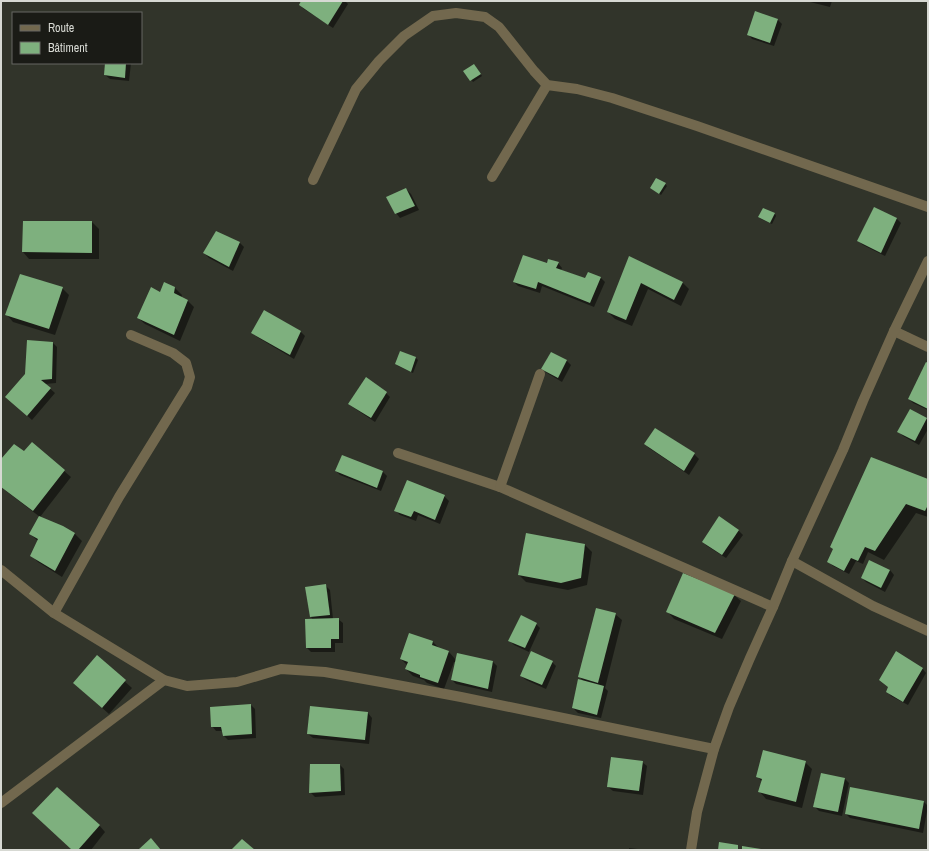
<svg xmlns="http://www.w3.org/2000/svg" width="929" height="851" font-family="'Archivo Narrow',sans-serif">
<rect width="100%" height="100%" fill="#31342a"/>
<!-- shadow -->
<g fill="#0007">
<path d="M302,1H345L348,4L333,28L304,9L300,5Z"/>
<path d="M806,1H832L830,7Z"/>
<path d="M756,12L778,20L782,24L774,46L752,39L748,34Z"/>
<path d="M106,63H131L129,81L110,79L105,75Z"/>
<path d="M474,65L482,76L473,82L465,71Z"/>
<path d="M665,184L667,186L661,195L653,189Z"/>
<path d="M406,189L411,194L419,210L400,218L396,213Z"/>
<path d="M874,208L897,219L901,223L885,256L863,245L858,241Z"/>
<path d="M775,214L776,216L772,224L761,219L759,217Z"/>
<path d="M92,222L99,229V259H29L23,252Z"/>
<path d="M217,232L240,243L244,247L233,271L209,258L204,253Z"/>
<path d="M629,257L682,282L689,289L681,306L648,289L632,326L615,319L608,312Z"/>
<path d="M558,263L562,268L561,270L586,279L588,273L601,278L605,282L594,307L542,286L540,293L518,286L514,282L548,265Z"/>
<path d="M164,284L175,288L182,295L181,298L187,300L194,307L180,341L145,324L138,318L161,293Z"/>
<path d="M62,288L69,295L55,335L13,322L7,315Z"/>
<path d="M264,312L301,332L305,336L294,359L257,337L253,333Z"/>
<path d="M53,343L57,347L56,383L45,384L55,393L32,420L11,401Z"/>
<path d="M400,352L416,358L418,360L413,373L398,366L396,364Z"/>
<path d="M551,353L567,361L571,365L562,382L547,373L542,369Z"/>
<path d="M928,364V410L913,403L909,399Z"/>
<path d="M386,393L390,397L375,422L354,408L349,404Z"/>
<path d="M910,410L928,420V429L919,445L903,436L898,431Z"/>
<path d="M655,429L694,454L699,459L689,475L649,448L645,444Z"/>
<path d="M24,453L64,471L71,477L40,517L63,527L75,534L82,541L62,577L38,562L32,556L38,541L30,534L40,517L6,491L1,486V461Z"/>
<path d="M342,456L383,472L387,476L381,491L340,475L336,471Z"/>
<path d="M928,480V517L916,513L884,560L868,552L863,564L856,561L849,574L833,566L829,562Z"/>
<path d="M444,496L449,501L440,524L418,515L416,521L400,515L396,511Z"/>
<path d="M738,530L743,535L726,558L707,546L703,542Z"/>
<path d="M527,535L585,545L592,552L587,585L568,590L526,582L519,575Z"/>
<path d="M890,570L894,575L885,592L866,582L862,578Z"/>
<path d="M325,585L330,590L333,619H338L343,623V643H335V652H311L307,648L306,620H313L311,617Z"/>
<path d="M734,595L741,601L722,639L674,619L668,612Z"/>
<path d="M615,614L622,620L605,688L608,691L601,718L578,713L573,708L584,682L580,677Z"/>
<path d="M536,624L540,628L529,652L514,645L510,641Z"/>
<path d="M410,634L433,642L440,649L449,652L456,660L457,655L493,662L497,666L492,692L456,684L452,680L456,662H454L444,689L427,683L424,680L413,676L406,669L407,665L401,659Z"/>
<path d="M97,657L132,688L109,714L74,683Z"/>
<path d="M552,662L556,666L546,689L526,680L521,676Z"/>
<path d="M922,668L926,673L908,705L891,696L887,691Z"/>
<path d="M251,705L255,709L256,738L228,740L224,736L223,731H216L212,726Z"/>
<path d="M368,713L372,718L369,744L313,738L308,734Z"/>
<path d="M642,762L647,766L643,795L613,791L608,787Z"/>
<path d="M805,762L812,769L802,808L766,799L760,792L762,782L758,777Z"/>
<path d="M340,765L344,769L345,795L315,797L310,792Z"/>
<path d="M821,774L845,779L849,783L842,816L819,811L814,806Z"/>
<path d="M924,802L928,806L923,833L850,818L846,814Z"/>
<path d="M99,825L105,832L91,850H73Z"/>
<path d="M629,848L646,850H629Z"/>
</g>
<!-- building -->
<g fill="#7eb07e">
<path d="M301,1H343L328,25L299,5Z"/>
<path d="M755,11L778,19L770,43L747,35Z"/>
<path d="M105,63H126L125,78L104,75Z"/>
<path d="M474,64L481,74L470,81L463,71Z"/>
<path d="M656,178L666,183L659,194L650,188Z"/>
<path d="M406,188L415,206L395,214L386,197Z"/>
<path d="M874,207L897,218L881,253L857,241Z"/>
<path d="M763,208L775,213L770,223L758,217Z"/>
<path d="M23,221H92V253L22,252Z"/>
<path d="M216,231L240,242L229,267L203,253Z"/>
<path d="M523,255L547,263L548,259L559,262L556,268L585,278L588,272L601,277L590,303L538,282L536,289L513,282Z"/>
<path d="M629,256L683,282L674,300L641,283L626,320L607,312Z"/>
<path d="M20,274L63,287L49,329L5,315Z"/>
<path d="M164,282L175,287L174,293L188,300L174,335L137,318L151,287L160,292Z"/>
<path d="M264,310L301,331L290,355L251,333Z"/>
<path d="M27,340L53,342L52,379L41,380L51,388L27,416L5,397L25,374Z"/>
<path d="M400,351L416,357L411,372L395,364Z"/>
<path d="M551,352L567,360L558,378L541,369Z"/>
<path d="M926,362L928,363V409L908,399Z"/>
<path d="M366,377L387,392L371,418L348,404Z"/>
<path d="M910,409L927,418L915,441L897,432Z"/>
<path d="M655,428L695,453L684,471L644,444Z"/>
<path d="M32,442L65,470L33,511L1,487V459L14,444L24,451Z"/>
<path d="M342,455L383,471L377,488L335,471Z"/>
<path d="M871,457L928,479V505L925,511L906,504L875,551L865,547L858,561L851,558L844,571L827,562L833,549L830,547Z"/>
<path d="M407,480L445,495L435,520L414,511L411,517L394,511Z"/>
<path d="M39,516L63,526L75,533L55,571L30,556L38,539L29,534Z"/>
<path d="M719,516L739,530L722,555L702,542Z"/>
<path d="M526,533L585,544L581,578L561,583L518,575Z"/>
<path d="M869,560L890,570L881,588L861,578Z"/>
<path d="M683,573L735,594L715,633L666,612Z"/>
<path d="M326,584L330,615L310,617L305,587Z"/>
<path d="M596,608L616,613L598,683L578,677Z"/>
<path d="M521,615L537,623L525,648L508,641Z"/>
<path d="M339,618V639H331V648H306L305,619Z"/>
<path d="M409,633L433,641L432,645L449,651L438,683L420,677V675L405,669L408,662L400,659Z"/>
<path d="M531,651L553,661L542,685L520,676Z"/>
<path d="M896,651L923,668L903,702L886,692L888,687L879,680Z"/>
<path d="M457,653L493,661L488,689L451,680Z"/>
<path d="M97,655L126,680L102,708L73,683Z"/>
<path d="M578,679L604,686L597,715L572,708Z"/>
<path d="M251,704L252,734L223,736L221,727H211L210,707Z"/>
<path d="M310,706L368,712L365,740L307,734Z"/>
<path d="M763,750L806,761L796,802L758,792L762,779L756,777Z"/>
<path d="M611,757L643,761L639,791L607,787Z"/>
<path d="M310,764H340L341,791L309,793Z"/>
<path d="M821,773L845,778L838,812L813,807Z"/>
<path d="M57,787L100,825L78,850H72L32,813Z"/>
<path d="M850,787L924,801L919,829L845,814Z"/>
<path d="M151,838L161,850H138Z"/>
<path d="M242,839L255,850H231Z"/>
<path d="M719,842L738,845V850H718Z"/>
<path d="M742,846L761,849V850H742Z"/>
</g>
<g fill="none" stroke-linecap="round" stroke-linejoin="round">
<!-- minor -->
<g stroke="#72684e" stroke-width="10">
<path d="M492,177L547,85"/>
<path d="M313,180L356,89L379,61L404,36L433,16L456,13L485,17L499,27L534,71L547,85L577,89L612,98L697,126L928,207"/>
<path d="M894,331L928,347"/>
<path d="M398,453L500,487L773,607"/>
<path d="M500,487L540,374"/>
<path d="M792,561L873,606L928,631"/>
<path d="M1,570L54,613L164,680L187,686L237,682L281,669L325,672L381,682L461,697L714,749"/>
<path d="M54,613L119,497L187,387L190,377L186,363L173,353L131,335"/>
<path d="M1,803L164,680"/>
</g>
<!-- tertiary -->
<path stroke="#72684e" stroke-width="10" d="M691,850L697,812L714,749L729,707L750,658L773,607L792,561L843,450L863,401L894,331L928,261"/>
</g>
<!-- border -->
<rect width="929" height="851" fill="none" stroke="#d7d9d3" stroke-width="4"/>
<!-- legend -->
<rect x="12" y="12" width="130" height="52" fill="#1a1b16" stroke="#666762"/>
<rect x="20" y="25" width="20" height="6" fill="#72684e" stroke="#666762"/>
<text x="48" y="32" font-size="12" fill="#d7d9d3">Route</text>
<rect x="20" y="42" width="20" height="12" fill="#7eb07e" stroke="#666762"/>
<text x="48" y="52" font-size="12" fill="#d7d9d3">Bâtiment</text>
</svg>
